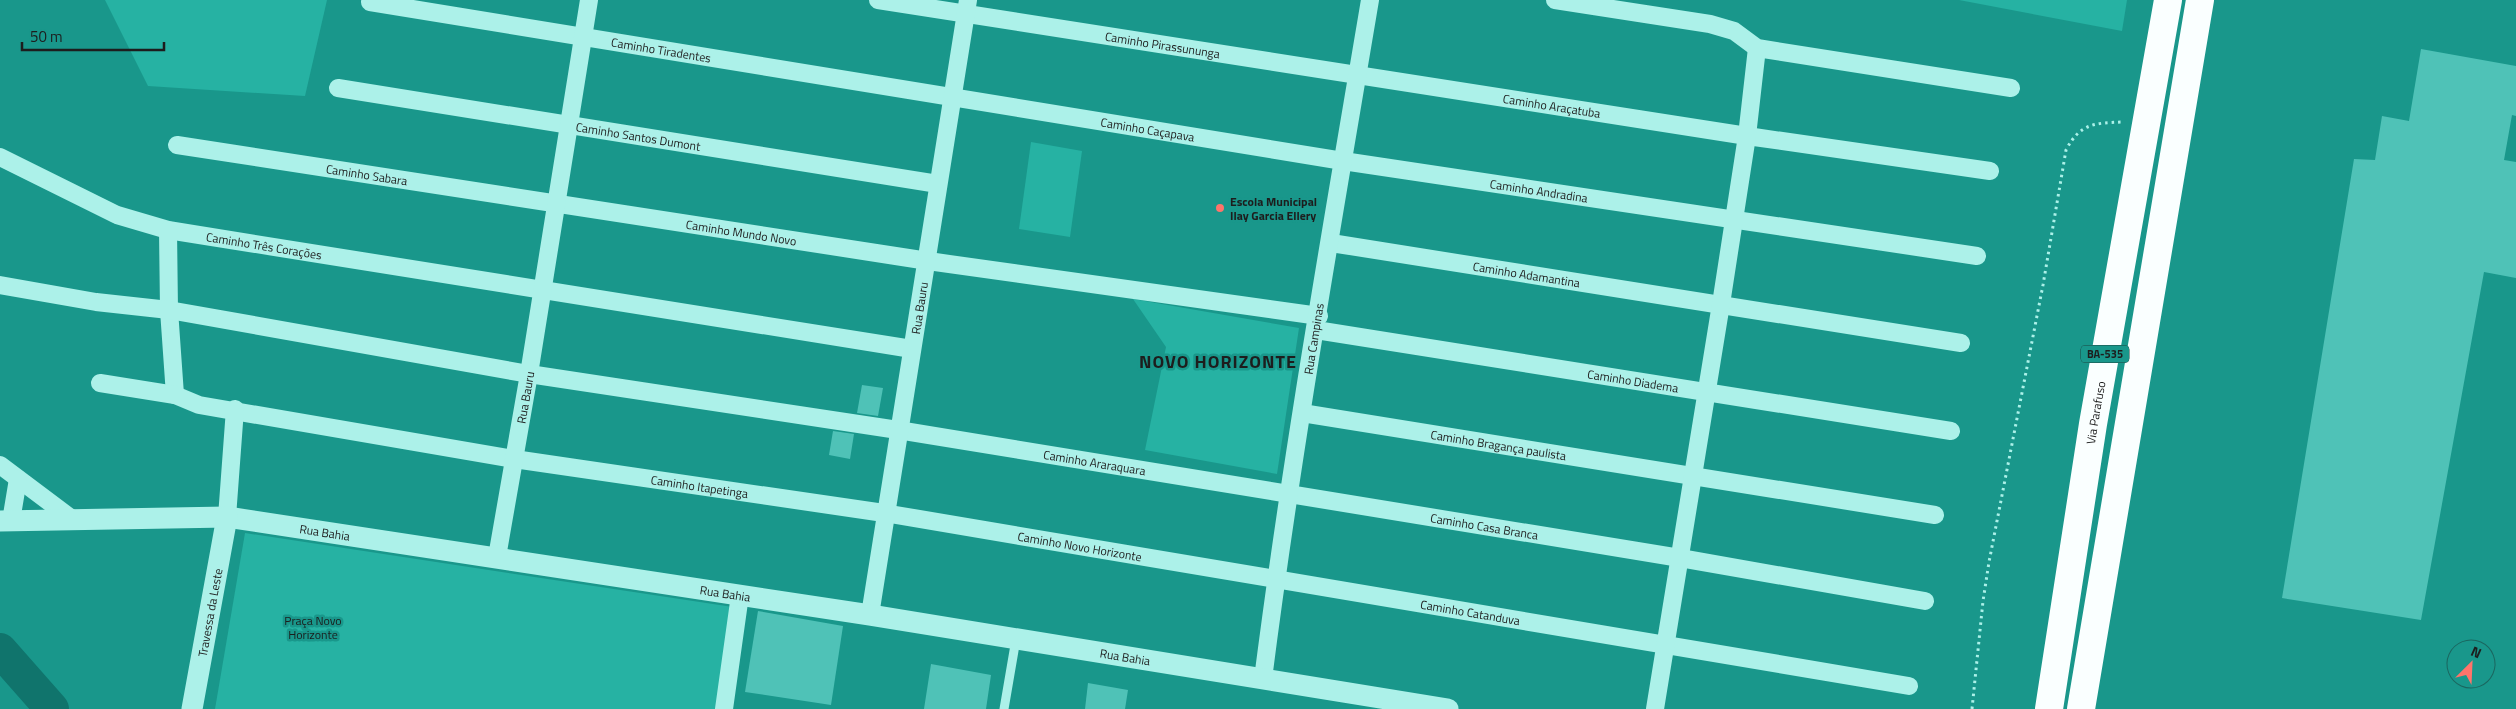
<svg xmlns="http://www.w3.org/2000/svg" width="2516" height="709" font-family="'Titillium Web',sans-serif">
<rect width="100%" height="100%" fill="#19978b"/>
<!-- green -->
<g fill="#26b2a3">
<path d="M105,0H327L305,96L148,86Z"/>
<path d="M1959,0H2127L2122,31Z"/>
<path d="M1031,142L1082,151L1070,237L1019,229Z"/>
<path d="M1133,299L1299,328L1277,474L1145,450L1166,347Z"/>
<path d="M245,533L746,609L732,709H215Z"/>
</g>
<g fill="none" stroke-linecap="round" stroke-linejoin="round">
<!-- river -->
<path stroke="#10746c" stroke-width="34" d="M0,650L52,709"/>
</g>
<!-- building -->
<g fill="#4fc2b7">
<path d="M2421,49L2516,66V116L2512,115L2504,160L2516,162V278L2484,272L2421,620L2282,598L2354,159L2375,160L2382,116L2409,121Z"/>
<path d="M862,385L883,388L878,416L857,413Z"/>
<path d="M833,431L854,434L850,459L829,455Z"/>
<path d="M758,611L843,626L831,705L745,692Z"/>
<path d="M931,664L991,675L986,709H924Z"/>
<path d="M1088,683L1128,690L1125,709H1085Z"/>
</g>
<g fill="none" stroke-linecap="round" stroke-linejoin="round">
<!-- path -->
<path stroke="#acf1e9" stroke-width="3" stroke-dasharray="2.5 4" stroke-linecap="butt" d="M1972,709L1983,601L1989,562L2043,285L2066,150C2080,123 2095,123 2123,122"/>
<!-- service -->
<path stroke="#acf1e9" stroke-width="9" d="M1004,709L1016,639"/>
<!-- minor -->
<g stroke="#acf1e9" stroke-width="18">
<path id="s1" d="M878,0L1747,136L1990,171"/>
<path d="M1555,0L1710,24L1734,31L1757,48L2011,88"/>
<path id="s2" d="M370,2L1343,161L1977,256"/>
<path id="s3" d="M338,88L938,184"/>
<path id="s4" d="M177,145L928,261L1319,316"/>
<path id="s5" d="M0,157L117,215L168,230L912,349"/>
<path d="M168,230L169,310L175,395"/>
<path id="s6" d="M1331,243L1961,343"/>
<path id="s7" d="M0,285L96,302L169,310L529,374L898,430L1680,558L1925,601"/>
<path id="s8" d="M1316,330L1951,431"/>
<path id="s9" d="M100,383L175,395L199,405L514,459L884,513L1909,686"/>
<path id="s10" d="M1302,413L1935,515"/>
<path d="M0,465L72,519"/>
<path d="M227,517L235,409"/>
<path d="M11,521L18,479"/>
<path id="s11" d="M497,557L529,374L589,0"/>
<path id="s12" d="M870,615L968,0"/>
<path id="s13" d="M1263,679C1292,452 1332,226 1370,0"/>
<path d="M724,709L740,595"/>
<path d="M1655,709L1721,304L1747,136L1757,48"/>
</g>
<!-- tertiary -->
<g stroke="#acf1e9" stroke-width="21">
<path id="s14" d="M0,521L227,517L870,615L1448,709"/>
<path id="s15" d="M192,709L227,517"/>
</g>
<!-- trunk -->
<g stroke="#faffff" stroke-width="28">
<path id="s16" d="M2049,709L2093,424L2168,0"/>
<path d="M2081,709L2200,0"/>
</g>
</g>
<!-- markers -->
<circle fill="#ff746b" stroke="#19978b" stroke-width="2" cx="1220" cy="208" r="5"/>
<g text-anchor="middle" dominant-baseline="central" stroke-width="5" stroke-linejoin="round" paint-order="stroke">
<!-- shield labels -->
<rect fill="#19978b" stroke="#1c423e" stroke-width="1" x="2081" y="345.5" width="48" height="17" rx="4"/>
<g font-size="11" font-weight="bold" fill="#1d1d1d">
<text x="2105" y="354">BA-535</text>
</g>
<!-- street labels -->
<g font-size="12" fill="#1d1d1d" stroke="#19978b">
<text stroke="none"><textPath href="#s1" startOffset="288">Caminho Pirassununga</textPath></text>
<text stroke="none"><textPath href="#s2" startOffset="295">Caminho Tiradentes</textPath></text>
<text stroke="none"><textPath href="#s1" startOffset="682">Caminho Araçatuba</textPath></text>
<text stroke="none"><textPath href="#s2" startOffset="788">Caminho Caçapava</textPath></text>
<text stroke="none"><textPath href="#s3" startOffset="304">Caminho Santos Dumont</textPath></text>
<text stroke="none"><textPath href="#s4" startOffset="192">Caminho Sabara</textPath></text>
<text stroke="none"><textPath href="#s2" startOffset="1184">Caminho Andradina</textPath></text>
<text stroke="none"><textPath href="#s4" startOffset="571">Caminho Mundo Novo</textPath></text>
<text stroke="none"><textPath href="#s5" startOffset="281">Caminho Três Corações</textPath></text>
<text stroke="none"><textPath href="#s6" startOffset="198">Caminho Adamantina</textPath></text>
<text stroke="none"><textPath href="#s12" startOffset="311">Rua Bauru</textPath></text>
<text stroke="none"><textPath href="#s13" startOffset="344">Rua Campinas</textPath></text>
<text stroke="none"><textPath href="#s8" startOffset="321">Caminho Diadema</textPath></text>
<text stroke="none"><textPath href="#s11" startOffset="162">Rua Bauru</textPath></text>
<text stroke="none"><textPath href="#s16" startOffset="300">Via Parafuso</textPath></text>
<text stroke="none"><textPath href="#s10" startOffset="199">Caminho Bragança paulista</textPath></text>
<text stroke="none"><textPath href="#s7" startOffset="1109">Caminho Araraquara</textPath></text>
<text stroke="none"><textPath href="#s9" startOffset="609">Caminho Itapetinga</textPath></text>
<text stroke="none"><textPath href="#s7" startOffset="1504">Caminho Casa Branca</textPath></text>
<text stroke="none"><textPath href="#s14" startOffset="326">Rua Bahia</textPath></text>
<text stroke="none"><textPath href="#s9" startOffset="994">Caminho Novo Horizonte</textPath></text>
<text stroke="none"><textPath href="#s14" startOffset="731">Rua Bahia</textPath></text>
<text stroke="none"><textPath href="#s9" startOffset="1390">Caminho Catanduva</textPath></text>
<text stroke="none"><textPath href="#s15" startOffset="98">Travessa da Leste</textPath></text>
<text stroke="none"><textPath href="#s14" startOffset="1136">Rua Bahia</textPath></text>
</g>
<!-- poi labels -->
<g font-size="12" font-weight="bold" fill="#1d1d1d" stroke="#19978b" text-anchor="start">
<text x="1230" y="201">Escola Municipal<tspan x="1230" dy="14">Ilay Garcia Ellery</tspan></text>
</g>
<!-- park labels -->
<g font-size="12" fill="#1b1d1c" stroke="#19978b">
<text x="313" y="620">Praça Novo<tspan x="313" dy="14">Horizonte</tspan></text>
</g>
<!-- district labels -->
<g font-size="18" font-weight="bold" letter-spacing="1" fill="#1d1d1d" stroke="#19978b">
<text x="1218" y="361">NOVO HORIZONTE</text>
</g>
</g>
<!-- north arrow -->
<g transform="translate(2471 664) rotate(24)"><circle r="24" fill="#19978b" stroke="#1b665f"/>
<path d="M0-4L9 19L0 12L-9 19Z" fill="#ff746b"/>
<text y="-8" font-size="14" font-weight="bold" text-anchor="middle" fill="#1d1d1d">N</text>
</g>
<!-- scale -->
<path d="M22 42v8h142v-8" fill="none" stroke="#1d1d1d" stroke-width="2.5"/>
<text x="30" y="42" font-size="15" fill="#1d1d1d" stroke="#19978b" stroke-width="4" paint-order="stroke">50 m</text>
</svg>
